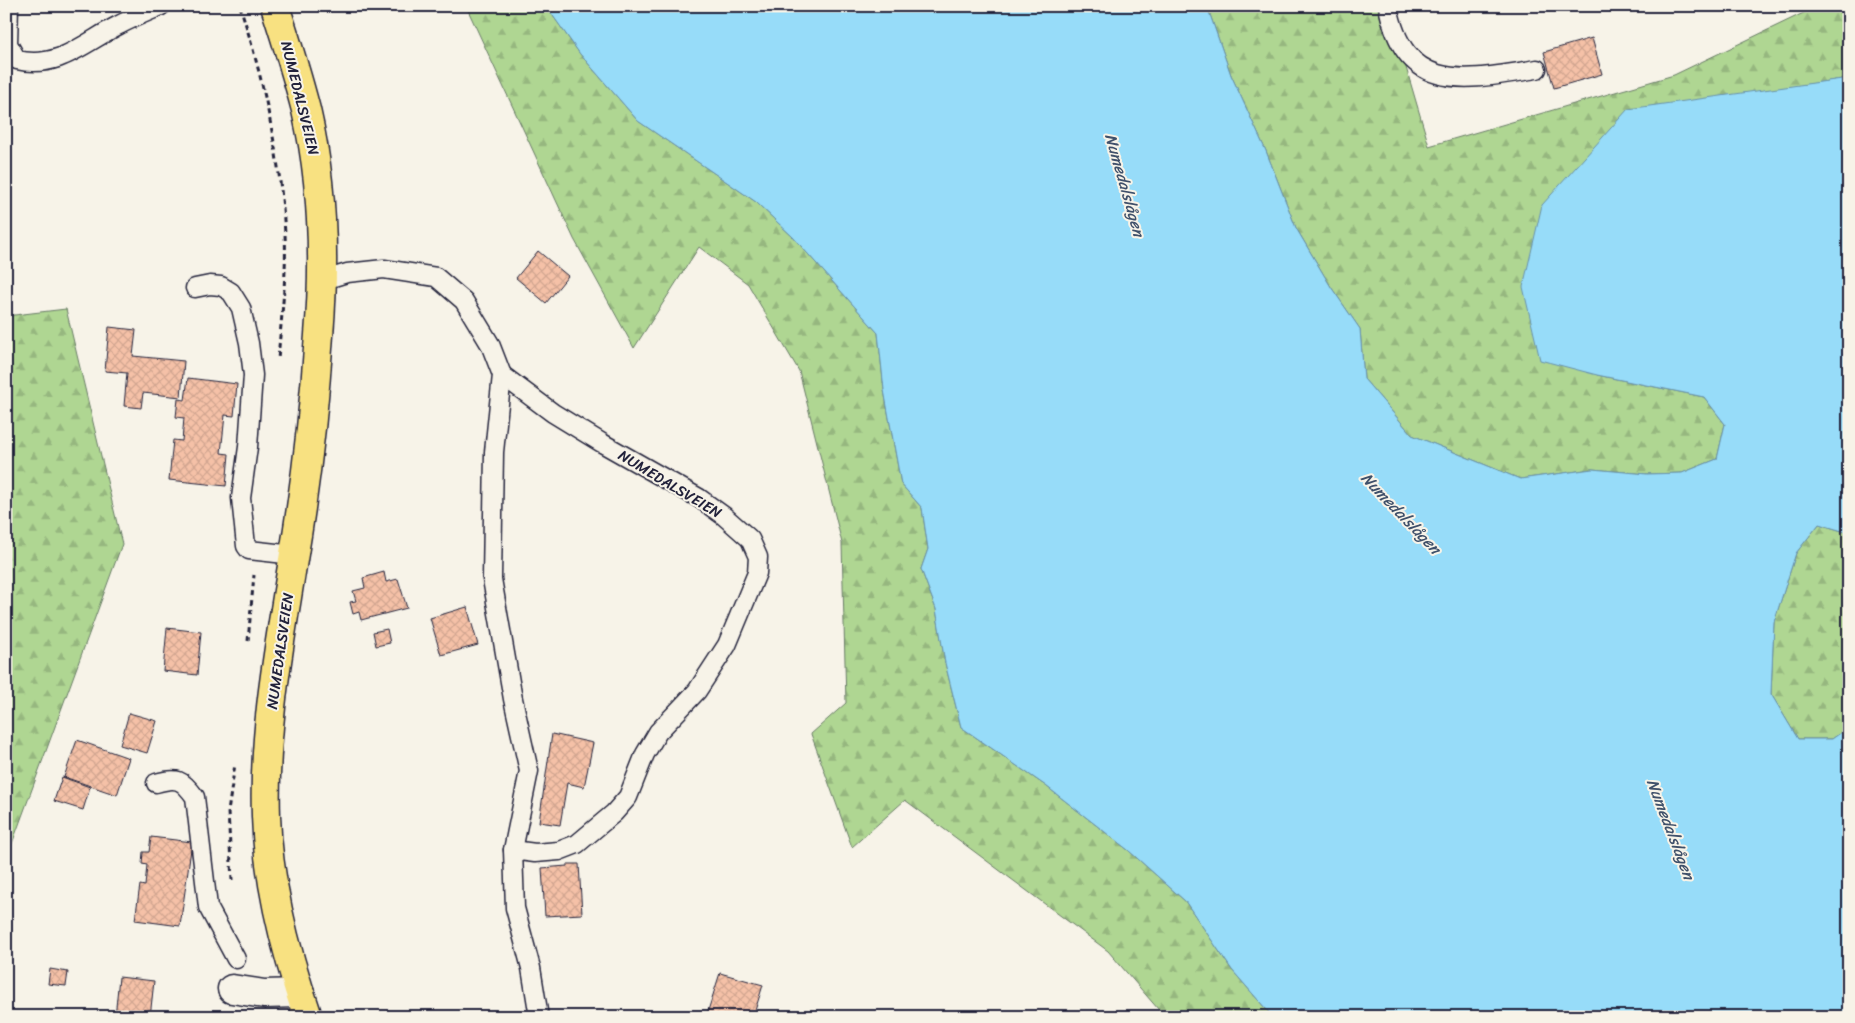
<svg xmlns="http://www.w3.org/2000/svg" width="1855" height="1023" font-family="Sriracha,sans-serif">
<defs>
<pattern id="forest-firs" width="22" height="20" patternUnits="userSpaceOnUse" patternTransform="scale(1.25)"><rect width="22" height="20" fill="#afd692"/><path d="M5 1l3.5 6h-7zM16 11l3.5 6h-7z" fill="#96b77f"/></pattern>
<pattern id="building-cross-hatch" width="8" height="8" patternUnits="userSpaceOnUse" patternTransform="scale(1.25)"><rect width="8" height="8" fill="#f5c1a7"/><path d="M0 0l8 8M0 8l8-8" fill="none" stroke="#d2a691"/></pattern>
</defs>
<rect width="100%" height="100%" fill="#f7f3e8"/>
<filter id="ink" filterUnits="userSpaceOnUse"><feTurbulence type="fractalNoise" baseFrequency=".02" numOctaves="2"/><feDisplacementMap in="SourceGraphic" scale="10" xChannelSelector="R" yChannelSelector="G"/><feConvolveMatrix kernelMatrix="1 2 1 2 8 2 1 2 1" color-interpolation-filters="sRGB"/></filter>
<g filter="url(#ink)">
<!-- forest -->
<g fill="url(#forest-firs)" stroke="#687c66">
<path d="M466,6H546L580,54L638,121L756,202L793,237L878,333L884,390L901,484L922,508L928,549L921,569L936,609L945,663L961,727L1046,786L1128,850L1185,901L1232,970L1273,1017H1165L1108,951L905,800L852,847L811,734L846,703L842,543L799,371L748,284L699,247L634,348L574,239Z"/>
<path d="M1207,6H1388L1429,146L1674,75L1818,6H1849V78L1757,92L1597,375L1704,397L1725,424L1717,459L1682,473L1647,474L1592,469L1520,479L1412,435L1364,379L1360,329L1331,287L1296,228L1266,151L1231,75Z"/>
<path d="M66,309L122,544L6,860V316Z"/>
<path d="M1819,524L1849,533V727L1832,739H1798L1771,694L1774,622L1796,553Z"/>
</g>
<!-- water -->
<path fill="#97dcf9" stroke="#6892ad" d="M546,6H1207L1231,75L1266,151L1296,228L1331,287L1360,329L1364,379L1412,435L1520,479L1592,469L1647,474L1682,473L1717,459L1725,424L1704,397L1597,375L1540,360L1523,287L1542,205L1628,109L1849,78V533L1819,524L1796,553L1774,622L1771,694L1798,739H1832L1849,727V1017H1273L1232,970L1185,901L1128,850L1046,786L961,727L945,663L936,609L921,569L928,549L922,508L901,484L884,390L878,333L793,237L756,202L638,121L580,54Z"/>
<!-- building -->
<g fill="url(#building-cross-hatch)" stroke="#22223b">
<path d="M1592,38L1602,74L1554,88L1544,52Z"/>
<path d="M538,251L568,276L546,303L516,278Z"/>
<path d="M109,327L136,330L133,356L184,361L181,397L143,393L141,408L124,406L127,373L105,371Z"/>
<path d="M188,378L237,384L234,416L225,415L221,453L229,454L226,486L169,480L173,440L182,441L184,418L176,417L178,399L185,400Z"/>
<path d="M384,572L386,582L398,579L407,608L361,620L359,612L353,614L350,602L356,601L353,591L365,588L363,578Z"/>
<path d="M467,607L478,645L441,655L430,618Z"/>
<path d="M167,628L201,632L197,675L163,671Z"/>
<path d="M387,629L390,643L376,646L373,632Z"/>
<path d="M129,713L157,721L147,753L120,745Z"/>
<path d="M552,734L593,743L584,787L567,783L560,825L539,822Z"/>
<path d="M77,740L129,758L117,795L64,777Z"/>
<path d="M62,777L90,787L83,810L54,801Z"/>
<path d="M151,837L192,842L180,926L135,920L140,885L145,886L147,865L142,864L143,852H149Z"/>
<path d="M567,864H579L582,914L545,916L542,868L567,866Z"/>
<path d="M50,969L68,972L66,986L48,984Z"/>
<path d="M720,973L763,985L753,1017H706Z"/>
<path d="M119,977L154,981L150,1017H115Z"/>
</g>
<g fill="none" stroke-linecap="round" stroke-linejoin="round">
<!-- service casing -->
<g stroke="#22223b" stroke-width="21">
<g id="service">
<path d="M9,6L8,44L17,60C58,70 85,42 119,25C132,18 147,12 161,6"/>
<path d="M1388,6C1405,96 1467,80 1537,69"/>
<path d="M321,281L347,273L384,269L436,277L464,301L490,344L502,375L494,452L492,579L513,699L529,771L513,850L515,908L531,968L539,1017"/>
<path d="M195,288L210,285L221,286L231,292L241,308L249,343L253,375L248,447L241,498L246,546L249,550L294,555"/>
<path d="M502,375L553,413L602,443L699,498L724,516L750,539L758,557L757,573L727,645L697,691L658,732L645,754L628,797L614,813L577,844L559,851L535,853L513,850"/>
<path d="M156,783C177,777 182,779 195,797L208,907L236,959"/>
</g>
</g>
<!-- minor casing -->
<g stroke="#22223b" stroke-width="31">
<path id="minor" d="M232,989L264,994L300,993"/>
</g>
<!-- primary casing -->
<g stroke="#22223b" stroke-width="31">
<path id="primary" d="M275,6C286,40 297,75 306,110C323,183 325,261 319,335C314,412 305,489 292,566C279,648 263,732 266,816C268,884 286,953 308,1017"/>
</g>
<!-- path -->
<g stroke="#22223b" stroke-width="3" stroke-dasharray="5 4" stroke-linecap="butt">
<path d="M240,6C264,81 280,156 285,234C287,276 281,319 278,360"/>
<path d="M248,641L254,575"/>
<path d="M232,880L228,812L235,764"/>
</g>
<!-- service -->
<use href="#service" stroke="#f7f3e8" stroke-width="18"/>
<!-- minor -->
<use href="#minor" stroke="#f7f3e8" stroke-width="28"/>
<!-- primary -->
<use href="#primary" stroke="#f8e181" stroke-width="28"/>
</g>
</g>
<g text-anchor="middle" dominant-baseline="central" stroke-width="4" stroke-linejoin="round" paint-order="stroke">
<!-- street labels -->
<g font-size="15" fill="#22223b" stroke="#f7f3e8">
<text transform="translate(300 98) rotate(76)">NUMEDALSVEIEN</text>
<text transform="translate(670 484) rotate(31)">NUMEDALSVEIEN</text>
<text transform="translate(280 651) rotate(-82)">NUMEDALSVEIEN</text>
</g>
<!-- water labels -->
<g font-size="16" font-style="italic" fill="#3f506a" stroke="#f7f3e8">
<text transform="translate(1125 185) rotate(74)">Numedalslågen</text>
<text transform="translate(1401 513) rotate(46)">Numedalslågen</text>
<text transform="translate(1671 829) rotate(69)">Numedalslågen</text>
</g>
</g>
<!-- margin -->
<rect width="1855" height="1023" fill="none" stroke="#f7f3e8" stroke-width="25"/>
<rect x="12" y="12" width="1830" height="998" fill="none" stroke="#22223b" stroke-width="2" filter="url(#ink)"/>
</svg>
